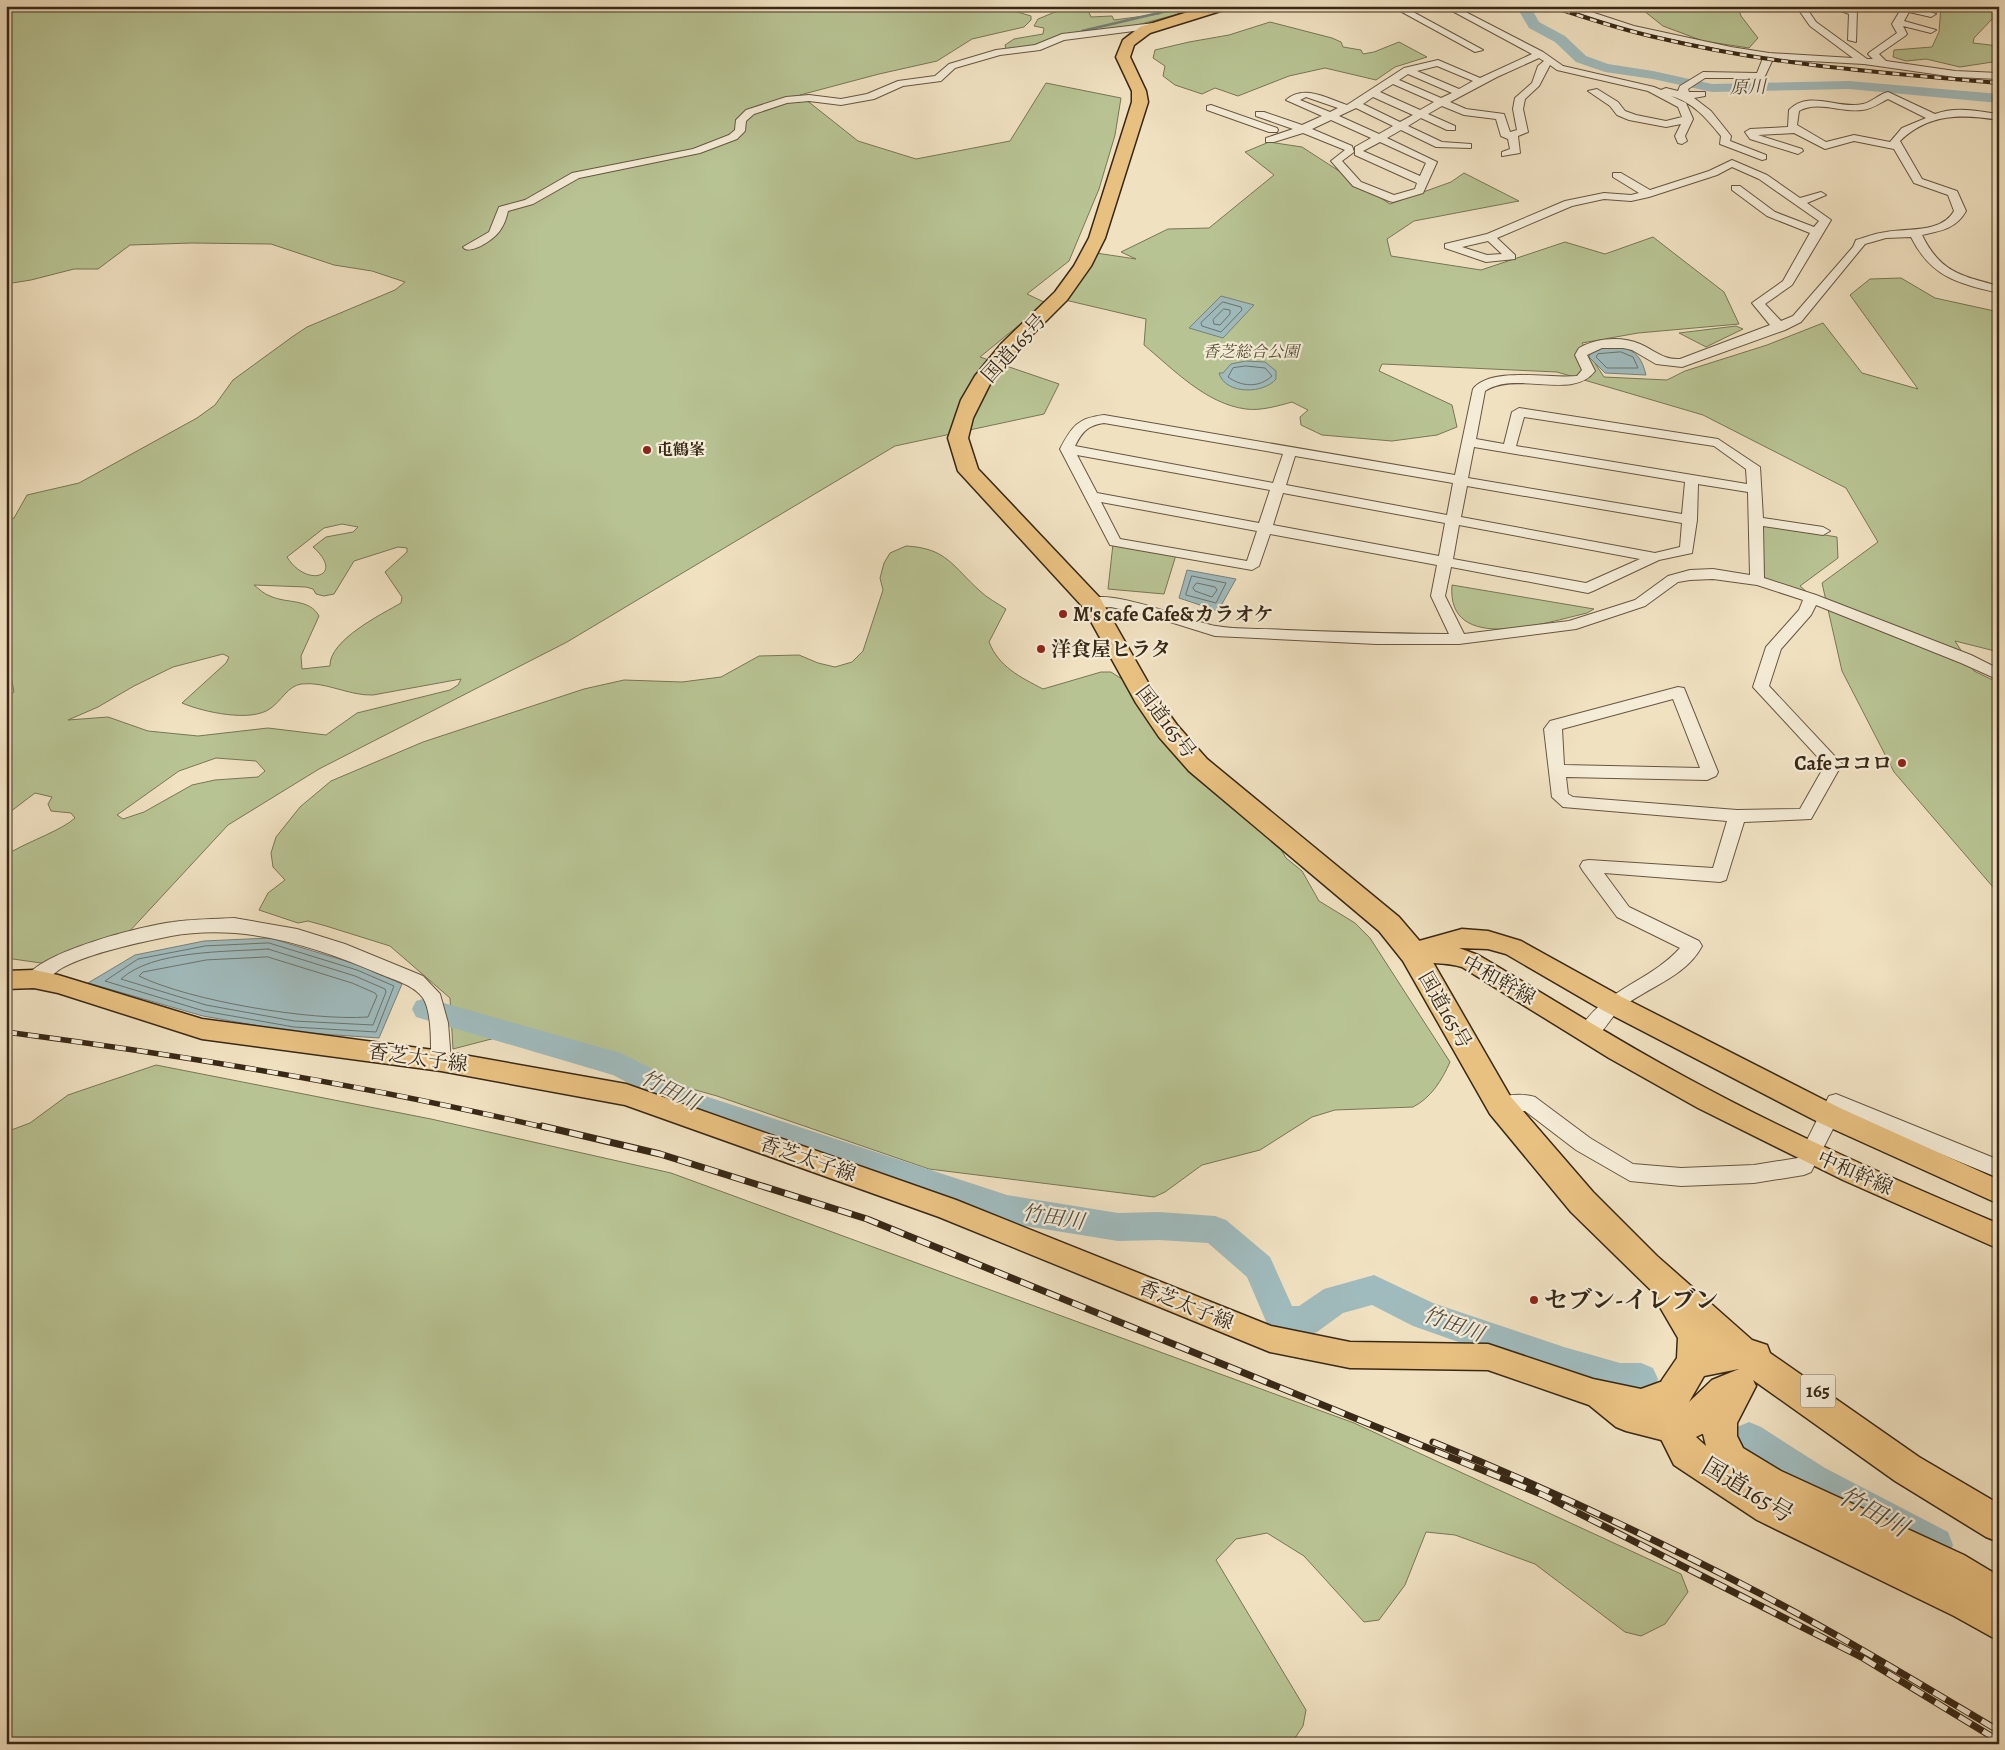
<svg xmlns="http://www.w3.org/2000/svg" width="2005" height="1750" font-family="Alegreya,'Noto Serif JP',serif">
<rect width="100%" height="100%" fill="#f0e1c1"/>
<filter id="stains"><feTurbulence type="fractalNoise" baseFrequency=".004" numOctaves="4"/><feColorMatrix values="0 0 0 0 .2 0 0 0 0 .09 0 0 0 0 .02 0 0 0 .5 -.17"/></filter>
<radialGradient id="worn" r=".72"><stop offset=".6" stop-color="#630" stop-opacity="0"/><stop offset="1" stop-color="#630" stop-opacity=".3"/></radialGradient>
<!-- green -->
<g fill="#b8c393" stroke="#787654" fill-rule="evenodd">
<path d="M6,6H1005L1004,8L1031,16V20L1024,27L972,39L937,61L879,74L800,95L858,141L916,159L1010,141L1046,83L1121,98L1115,135L1099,189L1069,261L1027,294L1046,303L980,357L1059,384L1044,414L895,446L567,642L319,769L228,825L127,934L41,963L6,958V849L13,851C30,841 62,830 75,818L71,813L51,811L48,804L52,797L35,793L6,815V698L14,692L11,676L6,674V521L14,518L27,495L79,483L197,418L215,405L233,380L292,337L307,327L395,290L405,282L372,271L334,265L271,244L192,243L130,245L98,269H74L31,280L6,284ZM342,524L358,527L353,532L326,537L313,547C346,576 307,589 287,557L324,528ZM398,547L407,548V552L385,572L402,597L401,603C382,614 329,640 330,666L302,669L301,656L319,616C309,598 287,604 270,596C264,594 259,589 254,585L306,587L313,589L316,594L324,596L334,594L354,561ZM223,654L229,657L226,663L182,703C203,712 252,723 271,708C281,701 288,686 301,684C325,681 349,696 373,695L461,679L458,685L450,690L357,713L326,735L268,728L198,736L148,731L108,717L68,720L98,707L134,686L173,667ZM216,758L256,761L265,771L258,777L215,780L192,785L144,812L123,819L117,815L179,771Z"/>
<path d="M1063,6H1086L1091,17L1112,16L1114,20L1159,14L1170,8L1181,6H1201L1197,9L1137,25L1065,35L1028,47L1006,49L1005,45L1014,39L1043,34L1044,28L1034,26L1038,19L1065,8Z"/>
<path d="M1738,6L1741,16L1758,38L1749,48L1703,41L1663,26L1639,7Z"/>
<path d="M1941,6H1999V16L1994,17L1974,38L1973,43L1999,46V61L1960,67L1926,59L1906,61L1893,57L1894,50L1932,47L1939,32Z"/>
<path d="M1270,22L1332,38L1341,42L1343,47L1361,50L1363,54L1374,52L1399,42L1427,57L1395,67L1376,80L1325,68L1289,76L1238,96L1215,88L1202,94L1175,85L1163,76L1165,66L1153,58L1155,50L1189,42L1229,35Z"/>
<path d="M1269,142L1302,147L1390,204L1451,182L1464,173L1519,201L1414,221L1387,239L1391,256L1481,270L1565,242L1605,254L1653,237L1724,292L1739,324L1638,333L1582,343L1604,377L1667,380L1685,371L1767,345L1823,323L1862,373L1918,389L1850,295L1870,279L1901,278L1935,298L1999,312V652L1955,641L1974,671L1999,683V894L1894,772L1842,671L1822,583L1878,542L1846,488L1703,415L1557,372L1382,364L1379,371L1452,405L1457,427L1437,435L1392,441L1322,435L1301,425L1300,417L1308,410L1292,402C1278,406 1260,411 1246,409C1206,404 1173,369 1144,345L1146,319L1065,300L1096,253L1136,259L1121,252L1168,229L1209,228L1274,175L1245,152Z"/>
<path d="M1736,326L1743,329L1706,347L1679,333Z"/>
<path d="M1756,524L1837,537L1838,558L1800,586L1808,593L1761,579Z"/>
<path d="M1113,544L1176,555L1164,594L1108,589Z"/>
<path d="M906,546C947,548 953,567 980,591C987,598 997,603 1006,609L989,642C999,667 1020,677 1043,689L1101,672H1111L1125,681L1277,843L1286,858L1302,871L1319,901L1355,923L1370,938L1450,1062C1442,1080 1431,1098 1413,1107L1335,1110L1312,1117L1260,1150L1202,1165L1165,1192L1154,1197L929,1169L717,1096L503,1036L453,1049L450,998L390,946L326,926L308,921L298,923L259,910L268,893L285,880L273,867L271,853L276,837L300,807L331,781L423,742L584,689L624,680L682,682L721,677L759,656L799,655L818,663L835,667L852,662L863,651L883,590L880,578L884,563L890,553Z"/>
<path d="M1452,585L1594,609L1587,613C1548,622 1446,656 1452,585Z"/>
<path d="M156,1065L431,1119L671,1173L1354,1423L1681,1574L1688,1592L1665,1624L1641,1636L1625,1632L1535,1564L1455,1535L1426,1532L1405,1585L1379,1620L1364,1622L1304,1556L1267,1533L1236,1539L1216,1560L1306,1710L1303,1726L1291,1744H8L6,1132L30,1123L68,1095Z"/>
</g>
<!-- water -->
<g fill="#a0bbbd" stroke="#76807a">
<path d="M1221,296L1254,305L1223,338L1189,328Z"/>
<path d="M1621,347C1637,351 1642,359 1646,375L1605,373L1589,357L1590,352L1596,349Z"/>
<path d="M1246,361L1265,362L1276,371V379C1264,394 1225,395 1219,373H1223L1231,364Z"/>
<path d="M1187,570L1236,579L1218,611L1179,598Z"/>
<path d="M270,938L359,965L402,984L379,1038L293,1032L203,1016L88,983L135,955L204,941Z"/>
</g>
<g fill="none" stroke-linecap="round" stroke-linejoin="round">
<!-- shore -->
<g stroke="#6c726a" stroke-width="1">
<path d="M1223,302L1241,307L1242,310L1221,332L1202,326L1201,323Z"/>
<path d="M1224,309L1230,310V314L1220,325L1214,324L1213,320Z"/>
<path d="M1621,352L1633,357L1638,368H1607L1596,357L1598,354Z"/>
<path d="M1246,366L1265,368L1272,376C1259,388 1242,387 1228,377L1233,368Z"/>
<path d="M1192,576L1226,583L1216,603L1186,595Z"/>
<path d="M1197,583L1215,587L1217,590L1212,597L1195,591L1193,588Z"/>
<path d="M269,943L357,970L394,986L376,1032L294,1027L204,1011L105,981L138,959L205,946Z"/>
<path d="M268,949L355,976L385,989L386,992L373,1025L294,1021L206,1005L121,979C153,950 226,952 268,949Z"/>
<path d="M268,957L352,983L375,993L377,996L368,1017C311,1021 190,1001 139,976L143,972L206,960Z"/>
</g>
<!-- stream -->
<path stroke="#76807a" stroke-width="2.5" d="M1082,31L1188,6"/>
<!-- river -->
<g fill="#a0bbbd" fill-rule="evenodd">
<path d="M1516,6H1530L1539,22L1565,36L1586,56L1608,64L1653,71L1712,84L1849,81L1999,94V103L1849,89L1712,92L1653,79L1605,72L1576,62L1555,42L1529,28Z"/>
<path d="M426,998L621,1053L708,1097L1007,1195L1118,1213L1159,1212L1215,1216L1226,1220L1270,1257L1292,1306H1299L1324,1289L1374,1275L1433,1303L1564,1347L1620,1363H1641L1653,1368L1658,1379L1653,1390L1641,1395H1620L1564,1379L1413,1326L1372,1305L1343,1313L1317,1332L1305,1336L1283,1337L1271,1333L1247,1277L1208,1243L1159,1240L1118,1241L1007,1223L688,1115L613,1075L416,1017L412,1009L416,1001Z"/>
<path d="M1749,1422L1761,1427L1825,1468L1948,1532L1953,1545L1948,1558L1935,1563L1922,1558L1801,1492L1737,1451L1732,1439L1737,1427Z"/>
</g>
<!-- minor casing -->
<g stroke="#665641" stroke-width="2">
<g id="minor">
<path d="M1391,6H1402L1483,50L1475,52Z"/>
<path d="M1443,6H1454L1543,52L1563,66L1654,87L1661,90L1666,88L1678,91L1680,86L1703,72L1757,73L1763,58L1629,30L1559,6H1573L1634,26L1731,47L1769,53L1853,58L1810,26L1796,6H1805L1816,22L1867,59H1873L1868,54L1870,52L1897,33L1892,24L1903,6H1912L1936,14L1931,17L1909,12L1904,21L1936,30L1931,33L1903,26L1907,34L1905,36L1879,54L1886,61L1955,71L1999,73V79L1955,77L1864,64L1773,59L1764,78H1705L1688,89L1689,92H1705V96L1694,98L1711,111L1731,136L1730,141L1766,155V159L1762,160L1720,144L1721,136C1707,119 1693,102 1671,96L1686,103L1693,119L1685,136L1687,141L1682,144L1678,143L1675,136L1681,124L1666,127L1629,120L1617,115L1610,106L1588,91L1597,89L1618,102L1625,111L1636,115L1666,121L1682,117L1678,107L1648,91L1557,70L1550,65L1539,86L1525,99L1523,109L1528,132L1518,136L1520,153L1502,156V152L1510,149L1508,139L1501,136L1496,119L1464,115L1442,106L1428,114L1455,126V130H1447L1421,118L1408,126L1442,142L1471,144V148L1436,147L1401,130L1387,138L1437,162L1423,193L1393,202L1389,201L1353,186L1331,161L1345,150L1303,133L1274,142H1266V138L1293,129L1256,116V112H1264L1302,125L1322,116L1286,100C1303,84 1327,98 1347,105L1404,68L1438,60L1480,78L1532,54ZM1539,58L1544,61L1538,66L1532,83L1515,98L1513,109L1517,130L1510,132L1504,114L1466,109L1450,102L1497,77ZM1437,66L1473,81L1459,89L1417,71ZM1408,74L1452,93L1441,98L1399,80ZM1393,84L1434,102L1420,110L1380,92ZM1306,97L1338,108L1330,112L1300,100ZM1373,97L1413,115L1400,122L1363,104ZM1356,108L1393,126L1379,134L1339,116ZM1331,120L1371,138L1355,147V155L1417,183L1415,189L1394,195L1361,182L1342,161L1354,152L1352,146L1312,129ZM1380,142L1426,163L1420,176L1363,151Z"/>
<path d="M1828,6H1843L1857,10L1856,42L1848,40L1849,14Z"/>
<path d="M1154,23L1157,24V28L1064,40L1040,50L1000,55L955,68L941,81L903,86L874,99L841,105L809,101L787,103L754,114L746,121L745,131L737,139L700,153L579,178L533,204L508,211C504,229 497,237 481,246C475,248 471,251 465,249L463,247L489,232L499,207L525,200L572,173L693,149L729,135L735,130L736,120L746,110L786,97L809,95L841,99L867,94L898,81L935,76L949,64L996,50L1035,45L1062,34Z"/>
<path d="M1888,92L1935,114C1956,106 1977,111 1999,114V120C1962,114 1929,113 1900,141L1922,179L1957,191L1966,211C1956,229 1940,231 1922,235C1940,272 1961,276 1999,286V293C1957,283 1931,277 1911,237L1886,238L1865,244L1801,322L1785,330L1682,367L1656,364L1632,350L1623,348H1602L1587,355L1595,371C1573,401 1516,370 1485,391L1476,439L1504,444L1512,412L1519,408L1718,439L1760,467L1763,518L1823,527L1830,531L1823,535L1763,526L1764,578L1816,595L1971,655L1999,669V680L1961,663L1816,605L1811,615L1781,649L1769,686L1842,764L1811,819L1744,822L1726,880L1720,882L1604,873L1629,907L1699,941L1702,946C1685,978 1647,987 1620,1009C1608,1019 1599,1046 1580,1039L1577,1034C1599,991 1650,982 1680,948L1617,917L1583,871L1580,866L1583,861L1589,860L1713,868L1727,821L1563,807L1552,797L1544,729L1550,721L1678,687L1684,688L1718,772L1716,776L1707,780L1566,777L1568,794L1573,797L1737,810L1800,809L1825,765L1753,687L1766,647L1799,610L1803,600L1757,585L1713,579L1690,580L1678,582L1645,606L1576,629L1459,644H1376L1215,636L1151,616L1111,607L1092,608L1085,603C1098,582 1194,623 1216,626C1238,630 1262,628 1285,630C1340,632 1394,634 1449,634L1431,596L1437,565L1270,534L1259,566L1252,570L1110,545L1060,449C1072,426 1078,418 1104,415L1455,475L1473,389C1491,366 1550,379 1577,376L1582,370L1575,355L1579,348C1597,338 1621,336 1640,344C1656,351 1663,360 1680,359L1770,325L1752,303L1783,281L1810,233L1767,216L1732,190V186H1740L1775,212L1814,227L1819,221L1759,179L1732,167L1717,175L1649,197L1631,201L1604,199L1572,206L1497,238L1515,255V259L1486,262L1445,248V244L1487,234L1565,201L1604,193L1631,195L1639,193L1613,177V173H1621L1650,190L1709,171L1732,160L1767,175L1800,198L1821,192L1826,195L1807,203L1831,220L1792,285L1765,304L1781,321L1793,316L1853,247L1856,240C1866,237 1876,233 1886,232C1908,228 1942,233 1954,211L1948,195L1914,183L1894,149L1854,141L1825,149L1794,133L1758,135L1802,149L1803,151L1798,154L1750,139L1745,132L1750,129L1788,127L1789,110C1809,89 1839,110 1863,104C1872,102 1879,94 1888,92ZM1888,99L1926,118L1902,128L1890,142L1854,135L1826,142L1797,125L1799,111C1818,100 1841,113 1862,110C1872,109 1880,103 1888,99ZM1488,241L1502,254L1487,255L1462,247ZM1524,417L1714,446L1746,469L1747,484L1516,446ZM1104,423L1283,454L1273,483L1075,446C1082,432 1088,425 1104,423ZM1474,447L1685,482L1682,514L1468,478ZM1077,455L1270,490L1259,523L1097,493ZM1295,456L1453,483L1447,515L1286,485ZM1698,484L1748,492L1750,575L1713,569L1690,570L1668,576L1635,600L1569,621L1464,634L1445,596L1451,567L1588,593L1593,591L1659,560L1692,553L1697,520ZM1467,486L1682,523L1680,547L1655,553L1461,517ZM1283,493L1445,523L1439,556L1273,525ZM1101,502L1257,531L1247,561L1120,539ZM1459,525L1640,559L1586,583L1453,559ZM1673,699L1700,768L1564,765L1562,729Z"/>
<path d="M1211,105L1277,128L1278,130L1277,132H1269L1207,110V106Z"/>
<path d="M234,918L297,929L345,944L423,976L440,994L448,1023L451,1061L448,1067L441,1069L434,1067L431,1061C431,1044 432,1012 423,998C414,985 394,980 380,974C314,946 244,923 171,936C141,942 89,953 62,968C52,974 45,983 34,986L27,984L25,979C39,952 141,926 173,922C193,919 214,919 234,918Z"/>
<path d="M1836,1094L1999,1160V1178L1841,1113L1811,1172L1804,1175L1754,1183L1681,1186L1630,1181L1576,1150L1525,1111L1500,1113L1493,1111L1490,1105L1493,1099C1505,1095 1523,1093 1535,1097L1590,1138L1633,1164L1681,1168L1754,1165L1798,1158L1829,1096Z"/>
</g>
</g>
<!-- major casing -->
<g stroke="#382816" stroke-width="3">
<g id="major">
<path d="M1462,929L1488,931L1521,941L1622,997L1840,1108L1999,1180V1204L1822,1124L1604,1011L1506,954L1488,949L1459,948L1478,955C1548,996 1616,1040 1687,1078C1788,1133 1893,1179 1999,1224V1249L1843,1180L1698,1108L1609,1058L1462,967C1443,961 1423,965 1405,959L1401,953L1405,947L1417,944L1419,941Z"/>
<path d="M34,970L58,975L202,1019L441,1051L626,1084L956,1200L1271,1326L1350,1342L1488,1344L1593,1379L1641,1389L1674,1377L1684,1381L1688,1391L1684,1401L1661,1412L1683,1419L1688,1429L1683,1439L1673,1443L1626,1431L1616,1427L1589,1405L1488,1370L1350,1368L1270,1352L939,1217L625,1105L441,1071L202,1039L58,993L34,988L6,989V971Z"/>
</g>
</g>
<!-- highway casing -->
<g stroke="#382816" stroke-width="3">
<path id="highway" d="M1207,6H1229L1227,9L1150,33L1134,45L1130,57L1146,91L1148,102L1105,238L1091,266L1067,300L1016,351L991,382L973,418L968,438L978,469L1100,598L1154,693L1177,725L1207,759L1399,917L1423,945L1510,1096L1593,1192L1657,1256L1752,1340L1767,1345L1770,1353L1919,1457L1999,1504V1542L1986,1537L1895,1481L1753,1380L1756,1386L1737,1423V1436L1743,1448L1781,1471L1964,1555L1999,1576V1641L1954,1616L1757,1520L1674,1465L1656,1429L1653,1409L1662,1380L1677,1358L1678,1338L1657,1302L1659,1298L1571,1212L1490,1114L1403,961L1379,931L1189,771L1159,737L1136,703L1083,607L958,471L948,438L961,400L975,376L1002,343L1055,292L1074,266L1089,238L1132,102V91L1116,57L1123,40L1140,27ZM1739,1369L1712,1380L1689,1402L1704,1376ZM1702,1434H1703L1706,1446L1696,1437Z"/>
</g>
<!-- minor -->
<use href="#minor" fill="#f5ecd7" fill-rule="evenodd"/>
<!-- major -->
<use href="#major" fill="#e8c080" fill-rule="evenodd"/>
<!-- highway -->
<use href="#highway" fill="#e8c080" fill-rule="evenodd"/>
<!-- rail-far2 casing -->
<g stroke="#382816" stroke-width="4">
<path id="rail-far2" d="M1550,6C1586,18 1622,30 1659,38C1771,65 1886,73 1999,83"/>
</g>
<!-- rail-far1 casing -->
<g stroke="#382816" stroke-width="5.5">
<path id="rail-far1" d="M6,1032C188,1056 369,1086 547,1128"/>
</g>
<!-- rail casing -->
<g stroke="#382816" stroke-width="7">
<g id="rail">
<path d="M542,1126L660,1154L867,1219L1543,1495L1863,1658L1999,1741"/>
<path d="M1433,1442C1544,1487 1653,1538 1759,1593C1841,1636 1920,1684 1999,1731"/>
</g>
</g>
<!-- rail-far2 -->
<use href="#rail-far2" stroke="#f5ecd7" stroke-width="2.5" stroke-dasharray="7" stroke-linecap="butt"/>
<!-- rail-far1 -->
<use href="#rail-far1" stroke="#f5ecd7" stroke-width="4" stroke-dasharray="11" stroke-linecap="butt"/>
<!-- rail -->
<use href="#rail" stroke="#f5ecd7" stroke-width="5" stroke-dasharray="14" stroke-linecap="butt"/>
</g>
<!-- markers -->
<g fill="#8f2418" stroke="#f5ecd7" stroke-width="2">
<circle cx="647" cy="450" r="5"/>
<circle cx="1063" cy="614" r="5"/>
<circle cx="1041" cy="649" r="5"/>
<circle cx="1902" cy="763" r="5"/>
<circle cx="1534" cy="1300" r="5"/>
</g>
<g text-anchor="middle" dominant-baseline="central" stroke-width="4.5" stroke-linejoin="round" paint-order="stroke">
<!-- far-park labels -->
<g font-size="16" font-style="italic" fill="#584f35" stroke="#f5ecd7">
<text x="1251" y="352">香芝総合公園</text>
</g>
<!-- far-poi labels -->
<g font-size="16" font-weight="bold" fill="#382816" stroke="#f5ecd7" text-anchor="start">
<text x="657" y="450">屯鶴峯</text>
</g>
<!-- far-water labels -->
<g font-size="18" font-style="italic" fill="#524d40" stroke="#f5ecd7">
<text transform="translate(1748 87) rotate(-1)">原川</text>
</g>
<!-- shield labels -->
<rect fill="#f5ecd7" stroke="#716350" stroke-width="1" x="1800.5" y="1374.5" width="35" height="33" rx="4"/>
<g font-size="19" font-weight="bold" fill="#382816">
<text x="1818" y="1391">165</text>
</g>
<!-- street labels -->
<g font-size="20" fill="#382816" stroke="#f5ecd7">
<text transform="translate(1014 348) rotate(-48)">国道165号</text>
<text transform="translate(1166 722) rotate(53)">国道165号</text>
<text transform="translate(1499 980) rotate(29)">中和幹線</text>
<text transform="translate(1445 1010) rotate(60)">国道165号</text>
<text transform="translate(418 1058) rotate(8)">香芝太子線</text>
<text transform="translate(808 1159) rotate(19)">香芝太子線</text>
<text transform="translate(1855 1173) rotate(24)">中和幹線</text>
<text transform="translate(1186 1305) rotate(22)">香芝太子線</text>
</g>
<!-- poi labels -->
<g font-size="20" font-weight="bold" fill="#382816" stroke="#f5ecd7" text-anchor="start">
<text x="1073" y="614">M's cafe Cafe&amp;カラオケ</text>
<text x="1051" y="649">洋食屋ヒラタ</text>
<text x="1892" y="763" text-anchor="end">Cafeココロ</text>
</g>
<!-- water labels -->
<g font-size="21" font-style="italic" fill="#524d40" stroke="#f5ecd7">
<text transform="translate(670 1090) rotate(27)">竹田川</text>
<text transform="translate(1053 1217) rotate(9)">竹田川</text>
<text transform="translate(1453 1324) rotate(20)">竹田川</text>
</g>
<!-- near-poi labels -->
<g font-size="24" font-weight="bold" fill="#382816" stroke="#f5ecd7" text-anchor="start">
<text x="1544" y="1300">セブン-イレブン</text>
</g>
<!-- near-street labels -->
<g font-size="24" fill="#382816" stroke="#f5ecd7">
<text transform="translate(1748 1490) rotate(31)">国道165号</text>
</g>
<!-- near-water labels -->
<g font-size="25" font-style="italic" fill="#524d40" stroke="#f5ecd7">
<text transform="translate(1873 1512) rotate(29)">竹田川</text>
</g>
</g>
<!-- margin -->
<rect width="2005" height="1750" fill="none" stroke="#f0e1c1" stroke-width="25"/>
<rect x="8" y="8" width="1990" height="1735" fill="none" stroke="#382816" stroke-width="2.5"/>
<rect x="12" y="12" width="1980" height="1725" fill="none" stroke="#382816"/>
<rect width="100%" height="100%" filter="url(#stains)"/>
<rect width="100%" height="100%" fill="url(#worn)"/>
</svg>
